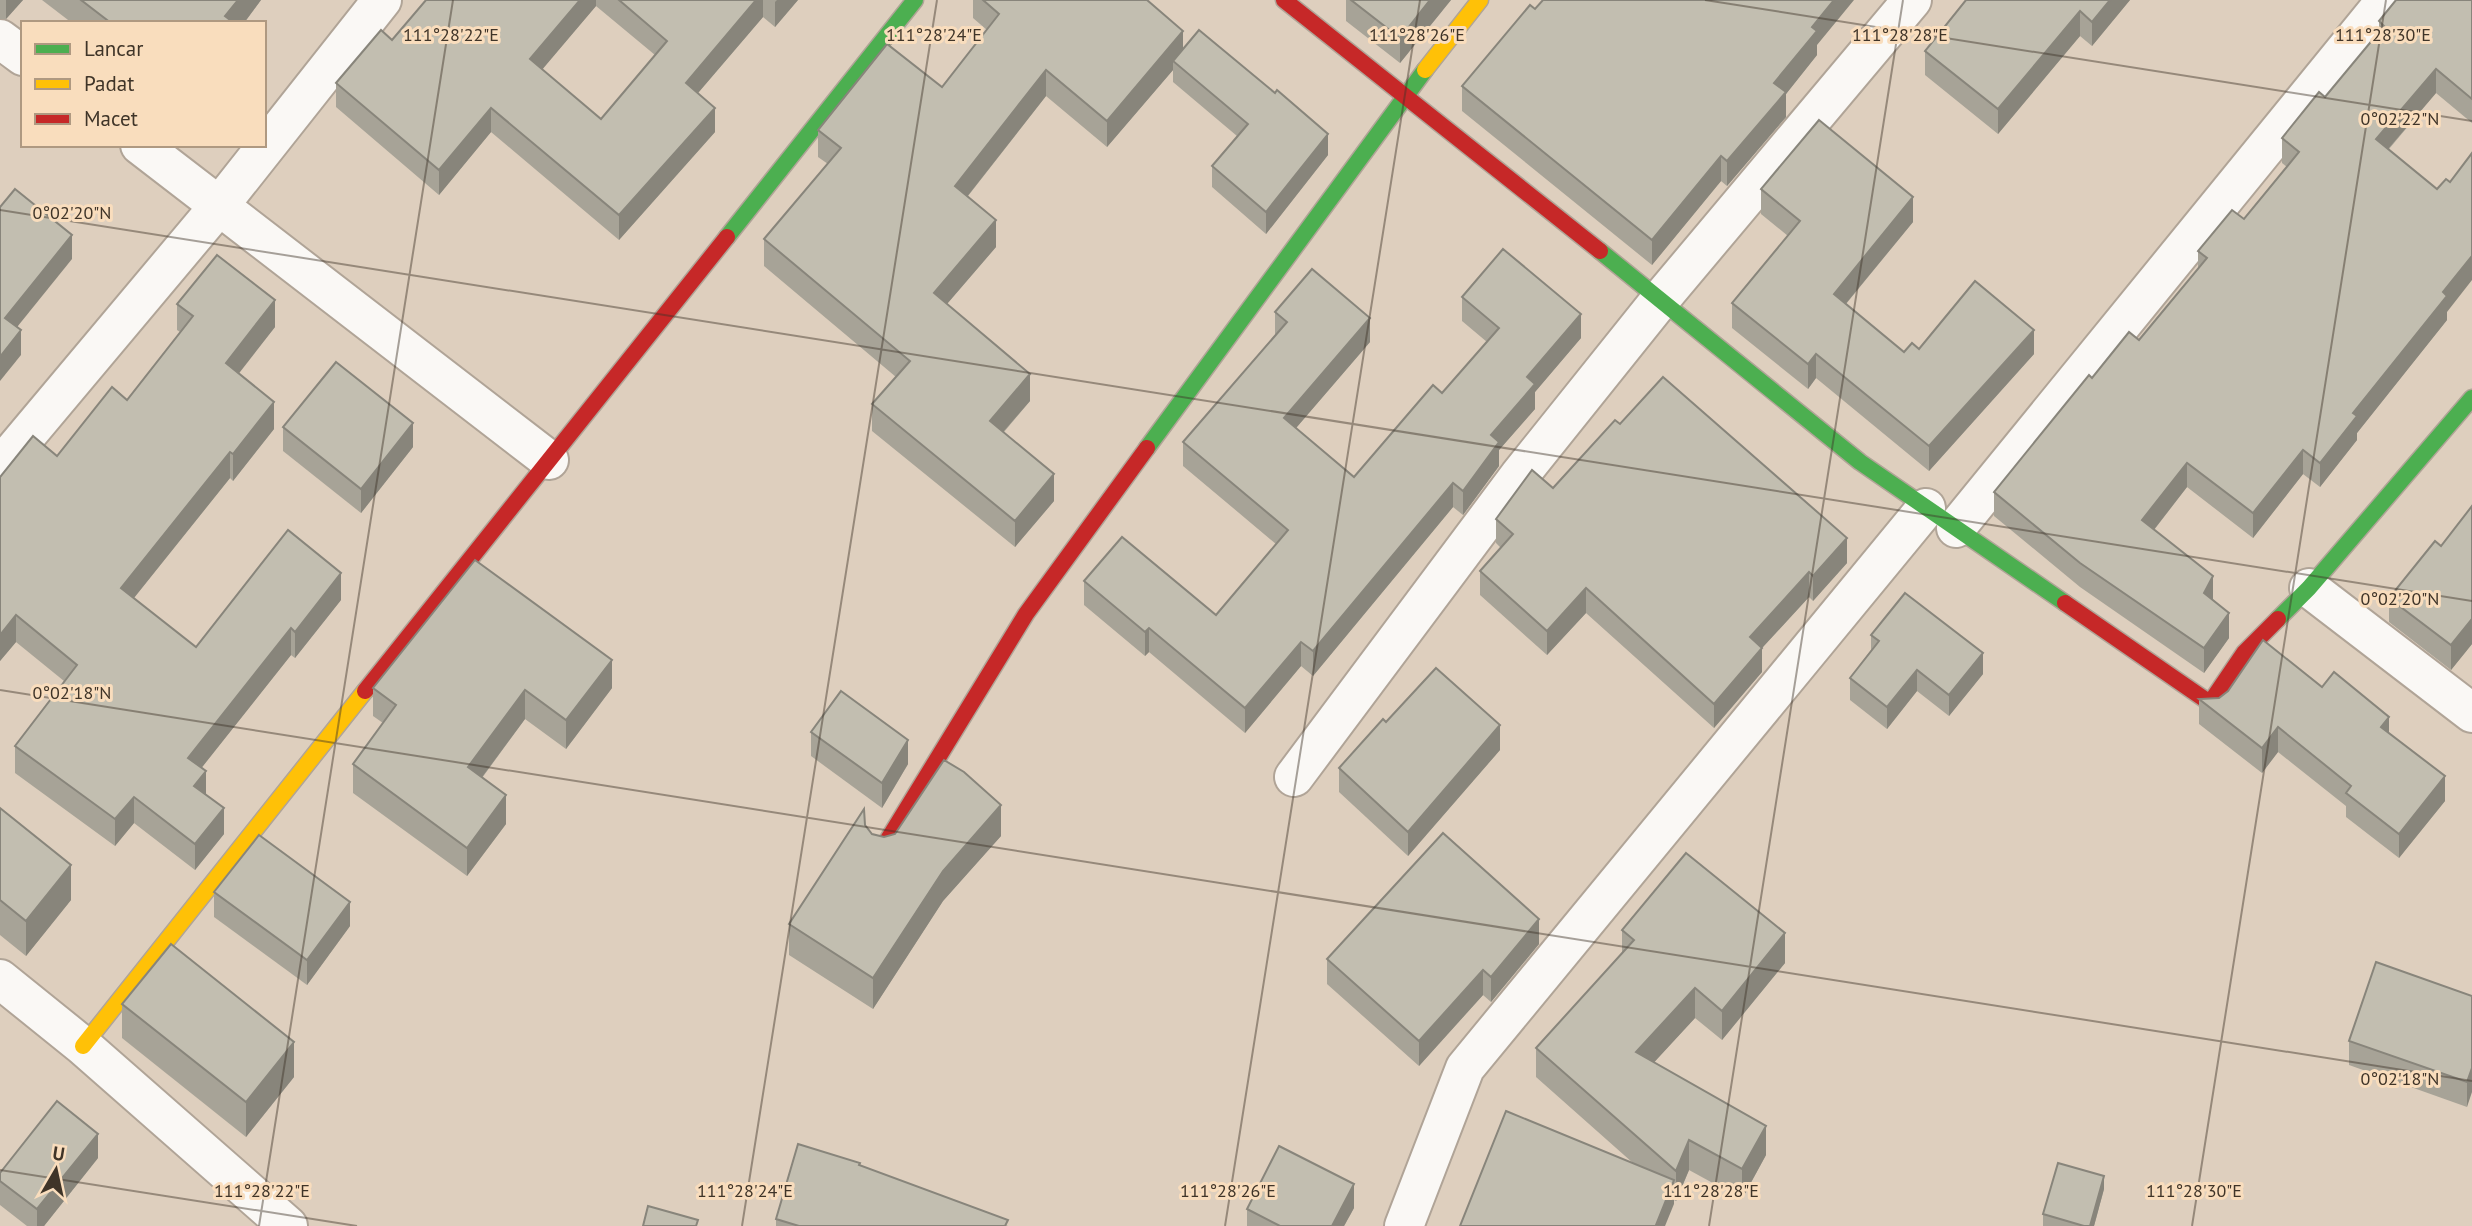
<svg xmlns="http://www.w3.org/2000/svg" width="2472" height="1226" font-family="'PT Sans',sans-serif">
<rect width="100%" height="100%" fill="#decfbe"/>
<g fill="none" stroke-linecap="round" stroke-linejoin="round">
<!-- street casing -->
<g stroke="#b0a497" stroke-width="42">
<g id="street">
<path d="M0,39L23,56"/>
<path d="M140,145L549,460"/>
<path d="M0,467L219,206L382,0"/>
<path d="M1956,528L2386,0"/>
<path d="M2309,588L2472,713"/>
<path d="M1294,777L1519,476L1660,300L1912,0"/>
<path d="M0,979L83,1046L288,1226"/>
<path d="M1404,1226L1465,1068L1926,508"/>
</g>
</g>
<!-- fast casing -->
<g stroke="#b0a497" stroke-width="19">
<g id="fast">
<path d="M727,237L915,0"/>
<path d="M1600,251L1860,462L2065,603"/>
<path d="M1147,448L1425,70"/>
<path d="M2278,619L2309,588L2472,398"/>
</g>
</g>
<!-- slow casing -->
<g stroke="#b0a497" stroke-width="19">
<g id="slow">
<path d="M1425,70L1480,0"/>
<path d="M83,1046L365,691"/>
</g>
</g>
<!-- jam casing -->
<g stroke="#b0a497" stroke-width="19">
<g id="jam">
<path d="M1284,0L1600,251"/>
<path d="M2065,603L2210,703L2244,653L2278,619"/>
<path d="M365,691L727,237"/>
<path d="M884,846L1026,614L1147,448"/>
</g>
</g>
<!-- street -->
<use href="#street" stroke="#faf8f5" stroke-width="38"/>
<!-- fast -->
<use href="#fast" stroke="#4caf50" stroke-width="16"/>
<!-- slow -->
<use href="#slow" stroke="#ffc107" stroke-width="16"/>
<!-- jam -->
<use href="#jam" stroke="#c62828" stroke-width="16"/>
</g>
<!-- wall -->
<g fill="#a7a397" fill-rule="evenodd">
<path d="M0,0H23L6,19H0Z"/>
<path d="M42,0H261L244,23H72Z"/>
<path d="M426,0H798L775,27L763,17L698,93L715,132L619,240L491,132L439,195L336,107V83L392,40ZM596,6L655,55L601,119L542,69Z"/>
<path d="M973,0H1147L1183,49L1328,155L1266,234L1212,187V166L1237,136L1173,82V70L1107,147L1046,96L968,196L996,247L947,304L1030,401L1004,432L1054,501L1015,547L872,431V404L896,377L764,266V239L828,164L818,157V130L942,87L987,30L973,18Z"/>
<path d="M1346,0H1451L1400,63L1346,21Z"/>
<path d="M1966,0H2130L2092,46L2080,36L1998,134L1925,75V51Z"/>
<path d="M2472,0V123L2436,93L2389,149L2447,312V320L2357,433V440L2320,487L2303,474L2253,538L2187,487L2154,530L2213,601L2229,638L2204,673L2080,587L1994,516V492L2092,378L2139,340L2198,269V251L2244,219L2287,167L2282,163V138L2325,97L2379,32V21Z"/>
<path d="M1535,9L1817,45V55L1786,94V117L1727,186L1721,181L1652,265L1462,111V86Z"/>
<path d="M1761,189L1913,222L1846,304L1904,352L1919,349L2034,354L1929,471L1816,378L1808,389L1732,328V303L1788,236L1761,214Z"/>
<path d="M1462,297L1581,338L1535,392V409L1499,450V466L1463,515L1453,507L1313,676L1301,666L1245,733L1149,652L1145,656L1084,605V581L1216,615L1276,544L1183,466V442L1275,335V312L1370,342L1296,428L1354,477L1442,393L1487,342L1462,321Z"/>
<path d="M177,304L275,327L238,373L274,429L233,481L230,478L134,598L196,647L341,600L295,658L291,655L201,768L206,794L224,834L195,870L134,823L115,846L15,773V746L64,681L16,642L0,661V477L57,456L127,400L180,332L177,330Z"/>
<path d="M1620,424L1847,563L1813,601L1809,597L1762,648V672L1714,728L1586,613L1547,655L1480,595V571L1501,548L1496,543V519L1553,488Z"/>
<path d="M283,427L413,447L361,513L283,451Z"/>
<path d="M2472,506V644L2451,670L2389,622V598L2441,546Z"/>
<path d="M1871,635L1983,674L1949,716L1917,691L1887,729L1850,700V678L1871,650Z"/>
<path d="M2322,687L2389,733L2445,801L2399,858L2346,817V806L2278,752L2262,773L2199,724V699L2219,698Z"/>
<path d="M373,688H612L566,749L525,719L482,778L506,824L467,876L353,793V764L383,723L373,716Z"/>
<path d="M1386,722L1500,750L1408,856L1339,792V768Z"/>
<path d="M811,732L908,764L882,808L811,756Z"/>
<path d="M0,808L71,900L26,956L0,935Z"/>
<path d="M865,825L872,834L884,837L1001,836L943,901L873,1009L789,955V924Z"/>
<path d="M214,892L350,926L307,985L214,917Z"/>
<path d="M1622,930L1785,963L1722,1040L1695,1018L1654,1062L1766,1155L1742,1199L1689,1170L1676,1201L1674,1200V1204L1633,1163L1536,1077V1048L1622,953Z"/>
<path d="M1539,944L1491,1002L1483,995L1419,1066L1327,984V959Z"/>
<path d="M2472,996L2467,1107L2349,1065V1041Z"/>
<path d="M122,1004L294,1077L246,1137L122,1038Z"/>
<path d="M98,1158L44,1226H27L0,1205V1173Z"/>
<path d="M860,1165L1008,1226H776V1219Z"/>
<path d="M2104,1189L2094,1226H2043V1214Z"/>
<path d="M1354,1208L1344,1226H1247V1209Z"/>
</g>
<!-- shaded-wall -->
<g fill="#88857b">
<path d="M6,0H23L6,19Z"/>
<path d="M238,0H261L244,23H225V16Z"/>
<path d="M580,0H596V6L530,84V59Z"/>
<path d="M756,0H763V17L686,107V83Z"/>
<path d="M777,0H798L775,27V2Z"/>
<path d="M1430,0H1451L1400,63V38Z"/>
<path d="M1834,0H1854L1817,45V55L1786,94V117L1727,186V161L1774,83L1812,27Z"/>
<path d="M2110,0H2130L2092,46V22Z"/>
<path d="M2080,11V36L1998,134V109Z"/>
<path d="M1183,31V57L1173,61V70L1107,147V121Z"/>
<path d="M2436,69V93L2376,163V139Z"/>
<path d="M1046,70V96L955,212V186Z"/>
<path d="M491,108V132L439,195V170Z"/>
<path d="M715,108V132L619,240V215Z"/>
<path d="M1328,134V155L1266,234V212Z"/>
<path d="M1721,156V181L1652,265V240Z"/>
<path d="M1913,197V222L1834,318V294Z"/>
<path d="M996,220V247L934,319V293Z"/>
<path d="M72,235V259L5,342V318Z"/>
<path d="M2472,256V280L2447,312V320L2357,433V440L2320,487V463L2353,413L2443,292Z"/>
<path d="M275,300V327L226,390V363Z"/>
<path d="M1581,314V338L1535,392V409L1499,450V466L1463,515V491L1491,435L1527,377Z"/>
<path d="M1370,318V342L1284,442V418Z"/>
<path d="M21,330V355L0,381V357Z"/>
<path d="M2034,330V354L1929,471V446Z"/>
<path d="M1816,354V378L1808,389V364Z"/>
<path d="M1030,374V401L990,447V421Z"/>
<path d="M274,402V429L233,481V454Z"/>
<path d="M413,423V447L361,513V489Z"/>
<path d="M2303,450V474L2253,538V513Z"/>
<path d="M230,452V478L121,614V588Z"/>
<path d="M2187,463V487L2142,545V520Z"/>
<path d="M1054,474V501L1015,547V521Z"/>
<path d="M1453,483V507L1313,676V651Z"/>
<path d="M1847,538V563L1813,601V576Z"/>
<path d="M1809,572V597L1750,661V637Z"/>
<path d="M341,573V600L295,658V632Z"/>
<path d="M2213,576V601L2204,593Z"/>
<path d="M1586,588V613L1547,655V631Z"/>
<path d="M2229,613V638L2204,673V648Z"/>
<path d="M16,615V642L0,661V635Z"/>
<path d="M2472,619V644L2451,670V645Z"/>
<path d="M291,628V655L188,785V758Z"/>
<path d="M1149,628V652L1145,656V632Z"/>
<path d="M1301,642V666L1245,733V708Z"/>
<path d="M1762,648V672L1714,728V704Z"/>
<path d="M1983,653V674L1949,716V695Z"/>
<path d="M612,660V688L566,749V720Z"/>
<path d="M1917,670V691L1887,729V707Z"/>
<path d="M525,690V719L468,796V767Z"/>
<path d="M2389,717V741L2381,727Z"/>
<path d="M1500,725V750L1408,856V832Z"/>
<path d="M2278,727V752L2262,773V748Z"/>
<path d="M908,740V764L882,808V783Z"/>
<path d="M206,771V798L194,786Z"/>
<path d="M2445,776V801L2399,858V834Z"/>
<path d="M506,795V824L467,876V848Z"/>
<path d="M134,797V823L115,846V819Z"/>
<path d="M1001,805V836L943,901L873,1009V978L943,871Z"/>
<path d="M224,808V834L195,870V844Z"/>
<path d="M71,865V900L26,956V921Z"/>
<path d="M350,902V926L307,985V960Z"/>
<path d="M1539,919V944L1491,1002V977Z"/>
<path d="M1785,933V963L1722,1040V1011Z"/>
<path d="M1483,970V995L1419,1066V1041Z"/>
<path d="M1695,988V1018L1636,1082V1052Z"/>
<path d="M294,1042V1077L246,1137V1102Z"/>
<path d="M2472,1068V1092L2467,1107V1082Z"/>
<path d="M1766,1126V1155L1742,1199V1169Z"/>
<path d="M98,1134V1158L44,1226H37V1209Z"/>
<path d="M1689,1140V1170L1676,1201V1171Z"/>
<path d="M2104,1176V1189L2094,1226H2090Z"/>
<path d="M1674,1180V1204L1665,1226H1656Z"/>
<path d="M1354,1184V1208L1344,1226H1332Z"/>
</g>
<!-- building -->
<g fill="#c2beb0" stroke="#88857b" stroke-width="2">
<path d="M81,0H238L225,16L234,23H111Z"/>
<path d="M426,0H580L530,59L601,119L667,41L619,0H756L686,83L715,108L619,215L491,108L439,170L336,83L381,30L392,40Z"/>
<path d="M983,0H1147L1183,31L1107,121L1046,70L955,186L996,220L934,293L1030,374L990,421L1054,474L1015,521L872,404L910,361L764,239L841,148L818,130L887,44L942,87L999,14Z"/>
<path d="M1351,0H1430L1400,38Z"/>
<path d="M1543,0H1834L1812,27L1817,31L1774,83L1786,92L1727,161L1721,156L1652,240L1462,86L1530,5L1535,9Z"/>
<path d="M1966,0H2110L2092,22L2080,11L1998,109L1925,51Z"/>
<path d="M2396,0H2472V99L2436,69L2376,139L2437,189L2446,179L2450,182L2472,153V256L2443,292L2447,296L2353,413L2357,416L2320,463L2303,450L2253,513L2187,463L2142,520L2213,576L2204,593L2229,613L2204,648L2080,563L1994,492L2089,375L2092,378L2129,332L2139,340L2207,258L2198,251L2232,210L2244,219L2299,152L2282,138L2319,92L2325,97L2384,26L2379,21Z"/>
<path d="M1199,30L1275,93L1277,90L1328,134L1266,212L1212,166L1248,124L1173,61Z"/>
<path d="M1819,120L1913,197L1834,294L1904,352L1912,343L1919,349L1975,281L2034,330L1929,446L1816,354L1808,364L1732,303L1800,221L1761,189Z"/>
<path d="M15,189L72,235L5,318L21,330L0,357V207Z"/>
<path d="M1503,249L1581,314L1527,377L1535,384L1491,435L1499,442L1463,491L1453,483L1313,651L1301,642L1245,708L1149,628L1145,632L1084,581L1122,537L1216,615L1288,530L1183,442L1287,322L1275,312L1312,269L1370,318L1284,418L1354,477L1433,385L1442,393L1499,328L1462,297Z"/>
<path d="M217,255L275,300L226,363L274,402L233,454L230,452L121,588L196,647L288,530L341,573L295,632L291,628L188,758L206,771L194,786L224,808L195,844L134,797L115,819L15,746L77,665L16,615L0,635V477L33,436L57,456L112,387L127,400L193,316L177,304Z"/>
<path d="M336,362L413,423L361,489L283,427Z"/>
<path d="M1663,377L1847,538L1813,576L1809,572L1750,637L1762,648L1714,704L1586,588L1547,631L1480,571L1513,534L1496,519L1532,470L1553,488L1615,420L1620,424Z"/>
<path d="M2472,506V619L2451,645L2389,598L2435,541L2441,546Z"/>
<path d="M475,560L612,660L566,720L525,690L468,767L506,795L467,848L353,764L396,705L373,688Z"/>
<path d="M1905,593L1983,653L1949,695L1917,670L1887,707L1850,678L1879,641L1871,635Z"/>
<path d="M2263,640L2322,687L2334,672L2389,717L2381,727L2445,776L2399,834L2346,793L2351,786L2278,727L2262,748L2199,699L2219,698L2228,691Z"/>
<path d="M1436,668L1500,725L1408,832L1339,768L1383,719L1386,722Z"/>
<path d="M841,691L908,740L882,783L811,732Z"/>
<path d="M944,760L964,772L1001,805L943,871L873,978L789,924L864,809L865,825L872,834L884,837L895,834Z"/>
<path d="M0,808L71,865L26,921L0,900Z"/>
<path d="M1443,833L1539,919L1491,977L1483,970L1419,1041L1327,959Z"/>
<path d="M259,835L350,902L307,960L214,892Z"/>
<path d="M1686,853L1785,933L1722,1011L1695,988L1636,1052L1766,1126L1742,1169L1689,1140L1676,1171L1536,1048L1634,940L1622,930Z"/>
<path d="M171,944L294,1042L246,1102L122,1004Z"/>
<path d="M2376,962L2472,996V1068L2467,1082L2349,1041Z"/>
<path d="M57,1101L98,1134L37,1209L0,1181V1173Z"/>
<path d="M1506,1111L1674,1180L1656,1225L1658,1226H1460Z"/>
<path d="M798,1144L860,1163L859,1165L1008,1220L1005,1226H799L776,1219Z"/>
<path d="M1279,1146L1354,1184L1332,1226H1280L1247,1209Z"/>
<path d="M2058,1163L2104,1176L2090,1226H2084L2043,1214Z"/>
<path d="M648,1206L698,1220L696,1226H643Z"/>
</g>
<!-- ticks -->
<path fill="none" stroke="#3f3428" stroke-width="2" stroke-opacity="0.45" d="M1705,0L2472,121M0,210L2472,601M0,690L2472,1081M0,1170L357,1226M259,1226L453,0M742,1226L937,0M1225,1226L1420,0M1709,1226L1903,0M2192,1226L2386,0"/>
<g font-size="18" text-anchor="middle" fill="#3f3428" stroke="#f9ddbd" stroke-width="6" stroke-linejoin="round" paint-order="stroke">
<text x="451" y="41">111°28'22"E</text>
<text x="934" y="41">111°28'24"E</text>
<text x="1417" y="41">111°28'26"E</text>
<text x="1900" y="41">111°28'28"E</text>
<text x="2383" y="41">111°28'30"E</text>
<text x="2400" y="125">0°02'22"N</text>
<text x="72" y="219">0°02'20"N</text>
<text x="2400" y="605">0°02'20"N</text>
<text x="72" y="699">0°02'18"N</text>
<text x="2400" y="1085">0°02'18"N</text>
<text x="262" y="1197">111°28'22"E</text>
<text x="745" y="1197">111°28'24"E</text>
<text x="1228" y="1197">111°28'26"E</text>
<text x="1711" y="1197">111°28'28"E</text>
<text x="2194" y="1197">111°28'30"E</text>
</g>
<!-- legend -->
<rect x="21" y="21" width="245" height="126" fill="#f9ddbd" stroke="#af9981" stroke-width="2"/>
<rect x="35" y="44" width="35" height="10" fill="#4caf50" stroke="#af9981" stroke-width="2"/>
<text x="84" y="56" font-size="21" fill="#3f3428">Lancar</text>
<rect x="35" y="79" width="35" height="10" fill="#ffc107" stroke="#af9981" stroke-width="2"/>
<text x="84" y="91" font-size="21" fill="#3f3428">Padat</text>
<rect x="35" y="114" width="35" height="10" fill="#c62828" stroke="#af9981" stroke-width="2"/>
<text x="84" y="126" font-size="21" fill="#3f3428">Macet</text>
<!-- north arrow -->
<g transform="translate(56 1170) rotate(9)" stroke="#f9ddbd" stroke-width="5" paint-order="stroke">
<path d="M0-5L12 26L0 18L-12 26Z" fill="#3f3428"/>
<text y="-10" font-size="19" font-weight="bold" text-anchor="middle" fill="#3f3428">U</text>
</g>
</svg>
